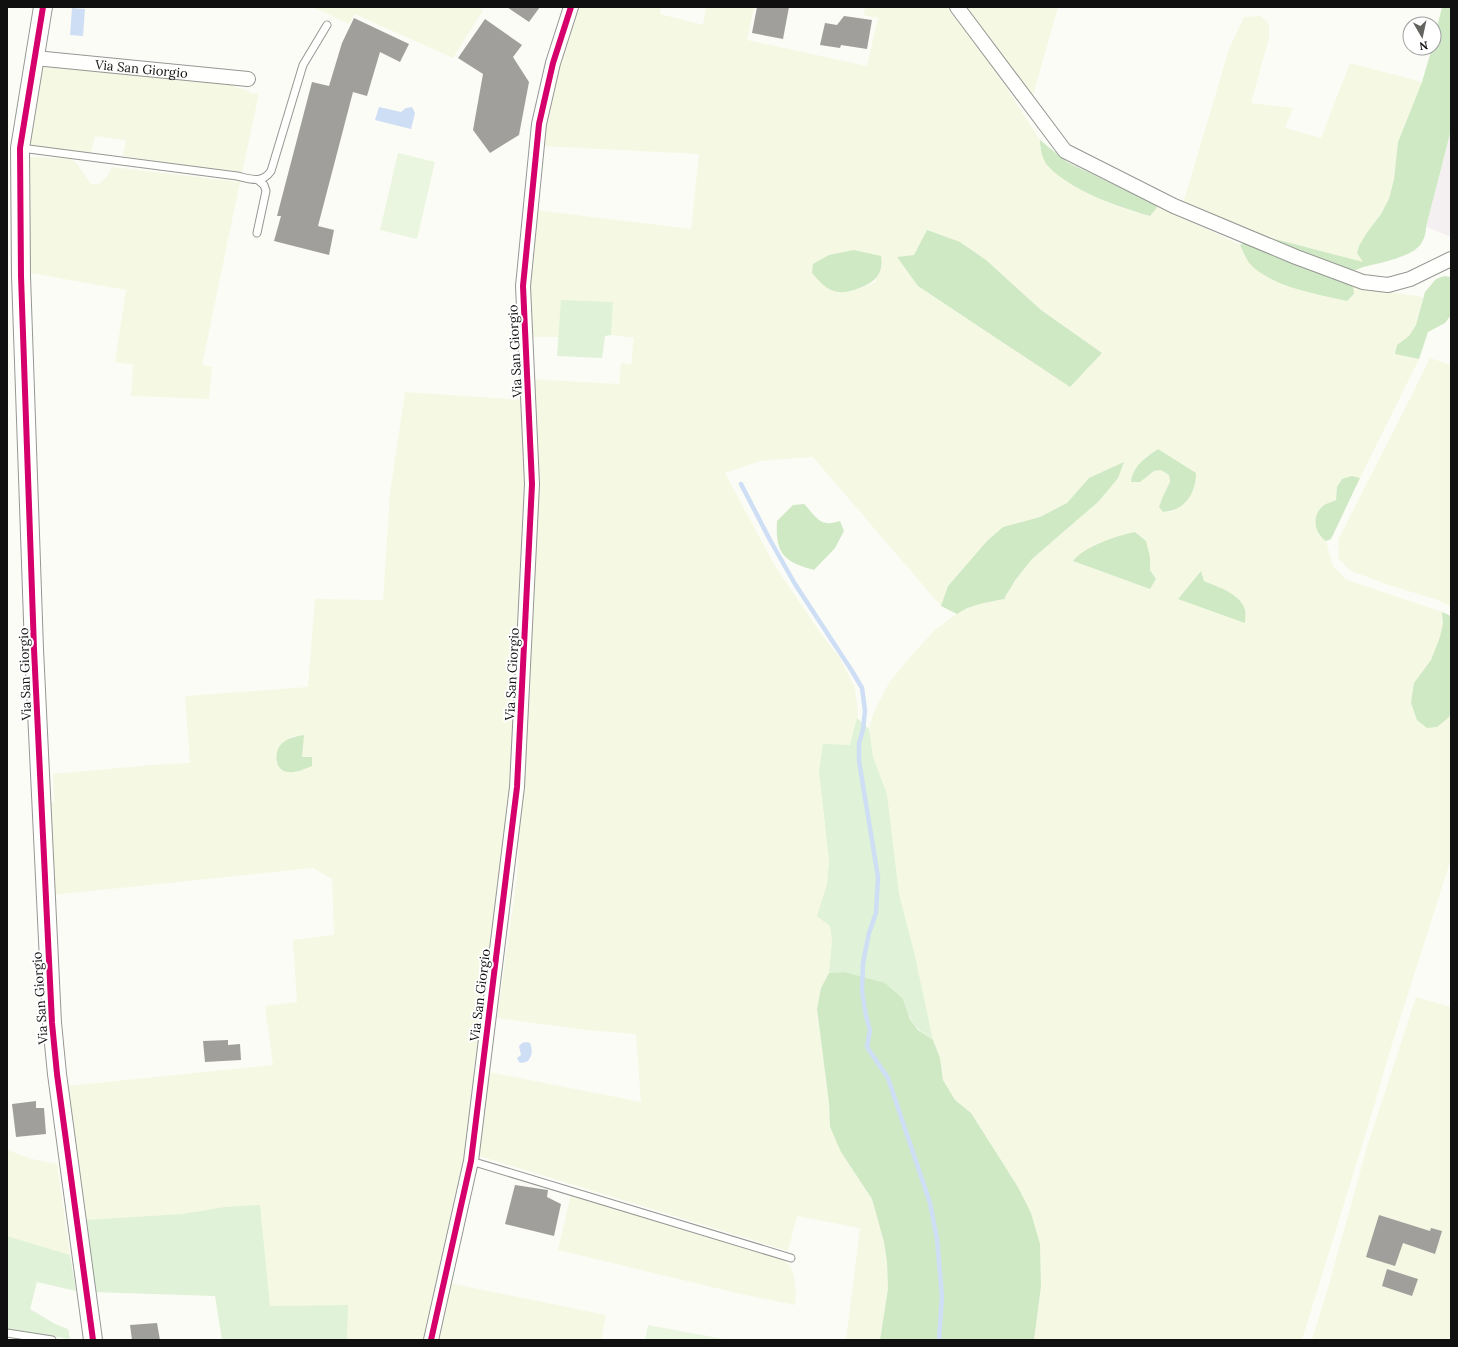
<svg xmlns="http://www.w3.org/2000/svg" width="1458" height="1347" font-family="Lora,serif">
<rect width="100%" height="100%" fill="#fcfcf6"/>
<!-- industrial -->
<path fill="#f4eff1" d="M1451,130V237L1426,227Z"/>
<!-- farmland -->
<g fill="#f5f8e3" fill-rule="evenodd">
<path d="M313,7H477L483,10L453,58L355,14L349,24Z"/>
<path d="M578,7H661L660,14L703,25L706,7H754L747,40L867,66L878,18L864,15L865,7H947L968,28L1040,140V149L1068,183L1122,208L1149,216L1158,206L1240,245L1250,263L1289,286L1347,301L1354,294L1352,286L1423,297L1416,325L1409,336L1397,345L1395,354L1419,359L1360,478L1352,476L1336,492L1337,500L1319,536L1326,541L1333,566L1347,580L1442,612L1443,624L1441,637L1431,660L1414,683L1449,717L1451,712V859L1388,1057L1375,1103L1302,1340H1034L1041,1287L1040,1244L1031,1213L1018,1187L971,1113L955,1100L943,1080L940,1058L933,1040L915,956L899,894L887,794L873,757L869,729L874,712L879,702L889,683L909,658L935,630L962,610L975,605L1005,599V597L1016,579L1032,559L1098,502L1118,478H1089L1067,503L1040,517L1003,527L987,541L948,586L941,606L813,457L760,461L725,473L775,566L819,631L839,657L855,688L858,711L856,728L850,745L822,802L829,861L827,884L818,916L830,926L832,941L829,973L821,988L817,1009L829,1103L830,1128L852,1169L872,1199L884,1242L887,1262L888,1289L880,1340H846L860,1228L797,1216L788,1251L476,1155L489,1072L641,1102L636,1034L586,1030L497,1018L517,877L524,728L530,379L619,384L621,363L631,364L634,338L611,335L613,302L562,300L559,337H529L528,298L535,210L691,229L699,154L540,146L567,34ZM960,242L986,260L1041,310L1102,353L1070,387L898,257L914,255ZM854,250L872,255L882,264L879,273L874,282L863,287L850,291L838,292ZM1158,449L1192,491L1189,498L1172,512H1163L1159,507L1163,496L1170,482L1169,475L1161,470L1154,471L1148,476L1131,482L1133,473L1143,461ZM1135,532L1150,557V570L1156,579L1150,589L1073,561L1077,557L1096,544ZM1201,571L1204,581L1217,586L1238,598H1178Z"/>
<path d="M961,7H1058L1032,99Z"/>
<path d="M1261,16L1269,24V38L1251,103L1293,108L1285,128L1321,138L1350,63L1422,82L1398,142L1394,179L1389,199L1381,214L1373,224L1363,263L1259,235L1182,207L1229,49L1244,17Z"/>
<path d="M37,64L213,80L246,90L252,94L259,93L242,173L123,156L126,140L95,136L91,153L23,144Z"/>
<path d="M36,157L71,159L77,164L91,184H99L106,178L112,167L240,182L202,365L212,367L209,399L131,396L133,365L115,362L126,290L25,272L22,158Z"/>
<path d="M1430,358L1451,365V607L1438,600L1392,586L1351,571L1339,559L1338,540L1414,391Z"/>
<path d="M405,392L525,400L526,440L511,757L502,878L468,1150L449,1225L425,1340H347L348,1305L270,1306L225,1207L182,1214L83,1220L67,1086L273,1065L265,1006L297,1002L293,940L334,935L332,879L313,868L52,895L49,802H54L53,774L151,765L190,763L185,696L308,687L315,599L383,600L390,493ZM303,735L302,757H276L280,747L293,736Z"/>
<path d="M1416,997L1451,1007V1340H1312L1328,1288L1367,1147Z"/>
<path d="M7,1150L32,1159L57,1164L70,1255L7,1236Z"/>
<path d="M571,1194L781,1257L790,1266L794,1275L796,1294L795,1305L741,1294L558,1250Z"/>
<path d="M449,1283L606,1315L601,1340H436Z"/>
</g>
<!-- green -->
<g fill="#e0f2d7">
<path d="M561,300L613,302L611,335L605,336L602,358L557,356Z"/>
<path d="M857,718L869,729L873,757L887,794L899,894L915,956L933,1040C913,1027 911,1022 903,999L844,972L829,973L832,941L830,926L817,916L827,884L829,861L819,772L823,744L850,745Z"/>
<path d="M260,1205L270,1306L348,1305L347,1340H222L215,1296L92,1292L83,1220L182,1214L225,1207Z"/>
<path d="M7,1236L70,1255L76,1291L37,1282L30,1309L55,1324L68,1329L70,1339L7,1329Z"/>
</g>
<!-- forest -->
<g fill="#cfe9c4">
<path d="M1442,7H1451V130L1426,227C1426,232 1425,237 1422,242C1415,257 1379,263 1363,267C1360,268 1356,270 1352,272L1354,294L1347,301C1317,294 1272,287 1250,264C1246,259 1243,251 1240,245L1259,235L1363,262L1357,253L1359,246L1366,234L1381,214L1389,199L1394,179L1398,142L1422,82L1432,48H1434V40Z"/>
<path d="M1040,140L1067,162L1158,206L1150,216C1118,207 1070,190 1048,166C1042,159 1040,148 1040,140Z"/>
<path d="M927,230L960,242L986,260L1041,310L1102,353L1070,387L918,286L897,257L914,255Z"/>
<path d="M854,250L881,256C884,275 874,283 857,289C851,291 844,293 839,292C827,291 819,281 812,273L813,264L829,255Z"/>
<path d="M1444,276L1451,277V315L1445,323L1428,332L1419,359L1395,354L1397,345L1409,336L1416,325L1425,292L1436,279Z"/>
<path d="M1158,449L1196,473C1196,493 1185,511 1163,512L1159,507L1163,496L1170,482L1169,475L1161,470L1154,471L1140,482H1131C1133,466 1145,458 1158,449Z"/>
<path d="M1124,462L1118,478L1109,489L1098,502L1032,559L1016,579L1005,597V599C989,602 971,604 957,614L941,606L948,586L987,541L1003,527L1040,517L1067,503L1089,478Z"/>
<path d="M1352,476L1360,478L1331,539L1326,541C1314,533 1311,515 1324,505C1327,503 1333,502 1336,500L1337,487L1342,479Z"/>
<path d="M804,504C811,510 816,522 827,523C830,524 836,522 840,521L844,531L835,548L814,570C784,562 775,554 777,521L793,505Z"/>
<path d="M1135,532L1146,541L1150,557V570L1156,579L1150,589L1073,561C1085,546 1116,536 1135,532Z"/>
<path d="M1201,571L1204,581C1218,587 1241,594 1245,610C1246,614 1245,619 1245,623L1178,599Z"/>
<path d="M1442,612L1451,616V712L1449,717L1437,727L1427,728L1417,720L1411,703L1414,683L1431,660L1440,637L1443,624Z"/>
<path d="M304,735L302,757H312V766C305,769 296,773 288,772C276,771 274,756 279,747C284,739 295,736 304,735Z"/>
<path d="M844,972L885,983L903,999L910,1019L918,1030L933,1040L940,1058L943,1080L955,1100L971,1113L1018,1187L1031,1213L1040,1244L1041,1287L1034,1340H880L888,1289L887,1262L884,1242L872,1199L841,1152L830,1127L829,1103L817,1009L821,988L829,973Z"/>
</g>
<!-- pitch -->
<g fill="#ebf6e0">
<path d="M398,153L435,162L417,239L380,230Z"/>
<path d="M648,1325L729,1340H645Z"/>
</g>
<!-- water -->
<g fill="#cddef5">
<path d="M72,8L85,9L83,36L70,35Z"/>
<path d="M379,107L401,112L406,108L412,107L415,113L411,129L375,120Z"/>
<path d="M526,1042L530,1043C533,1050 532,1056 528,1061L522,1063L519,1062L517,1058L521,1055L519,1046L522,1043Z"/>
</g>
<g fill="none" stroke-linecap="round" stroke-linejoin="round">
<!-- stream -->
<path stroke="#cddef5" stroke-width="4.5" d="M741,484L770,540L795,584L852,671L862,688L865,711L863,729L859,744V761L878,877L876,913L869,933L863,963L862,991L866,1016L870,1030L867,1047L888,1078L930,1203L937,1239L942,1296L939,1340"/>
</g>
<!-- building -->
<g fill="#a09f9b">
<path d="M507,7H540L529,22Z"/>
<path d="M757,7H789L783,39L752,33Z"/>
<path d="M844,16L872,20L867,49L841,45L840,48L820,45L825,23L837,25Z"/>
<path d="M354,18L409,44L400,62L380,52L367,96L353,92L318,226L334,230L329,255L274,241L281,216H277L312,82L329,86L342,43Z"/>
<path d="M485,19L522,45L513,57L529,82L519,135L490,153L473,130L483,74L458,58Z"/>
<path d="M228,1040V1045L240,1044L241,1060L205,1062L203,1041Z"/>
<path d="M36,1101V1108H44L46,1134L16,1137L12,1104Z"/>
<path d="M515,1185L548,1190L547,1197L561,1204L554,1236L505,1224Z"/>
<path d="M1379,1215L1430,1231L1431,1228L1442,1231L1435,1254L1403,1243L1395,1266L1366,1257Z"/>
<path d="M1387,1269L1418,1279L1412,1296L1382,1286Z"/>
<path d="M157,1323L160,1340H132L130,1325Z"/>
</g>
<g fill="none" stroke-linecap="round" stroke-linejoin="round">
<!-- service casing -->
<g stroke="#969694" stroke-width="9">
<g id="service">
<path d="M21,148L237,176C251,179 262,184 271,171L303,65L327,25"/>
<path d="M257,233L266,191L264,185L258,180"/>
<path d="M471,1161L791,1258"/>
<path d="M7,1333L52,1340"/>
</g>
</g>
<!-- minor casing -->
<g stroke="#969694" stroke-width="16">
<g id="minor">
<path d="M957,7L1065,151L1174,206L1296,257L1363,282L1388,285L1410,279L1451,259"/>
<path id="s1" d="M35,58L248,79"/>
<path d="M431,1340L471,1161L517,787L532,484L523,286L539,124L553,63L571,7"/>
</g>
</g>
<!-- tertiary casing -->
<g stroke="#969694" stroke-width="20">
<path id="tertiary" d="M43,7L20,148L21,276L34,649L52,1023L57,1074L93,1340"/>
</g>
<!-- service -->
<use href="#service" stroke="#fffffe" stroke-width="7"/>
<!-- minor -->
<use href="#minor" stroke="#fffffe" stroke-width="14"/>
<!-- tertiary -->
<use href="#tertiary" stroke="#fffffe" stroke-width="18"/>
<!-- cycleway casing -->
<g stroke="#fff" stroke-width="8">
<g id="cycleway">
<path d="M43,7L20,148L21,276L34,649L52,1023L57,1074L93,1340"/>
<path d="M431,1340L471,1161L517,787L532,484L523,286L539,124L553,63L571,7"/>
</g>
</g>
<!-- cycleway -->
<use href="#cycleway" stroke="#d6006c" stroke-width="6"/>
</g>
<g text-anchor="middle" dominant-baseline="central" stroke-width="4" stroke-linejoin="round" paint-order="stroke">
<!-- street labels -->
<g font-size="13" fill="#101010" stroke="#fff">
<text stroke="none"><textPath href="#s1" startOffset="107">Via San Giorgio</textPath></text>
<text transform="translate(515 351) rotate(-93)">Via San Giorgio</text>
<text transform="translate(25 674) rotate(-92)">Via San Giorgio</text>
<text transform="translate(512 674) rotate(-87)">Via San Giorgio</text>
<text transform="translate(480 995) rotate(-83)">Via San Giorgio</text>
<text transform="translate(40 998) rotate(-94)">Via San Giorgio</text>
</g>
</g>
<!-- border -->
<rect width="1458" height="1347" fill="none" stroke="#101010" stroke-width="16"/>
<!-- north arrow -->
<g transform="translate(1422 36) rotate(171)"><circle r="19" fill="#ffffff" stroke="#9f9f9f"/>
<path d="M0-3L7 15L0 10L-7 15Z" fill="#636360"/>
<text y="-6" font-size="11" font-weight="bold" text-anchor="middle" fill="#101010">N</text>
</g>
</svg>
